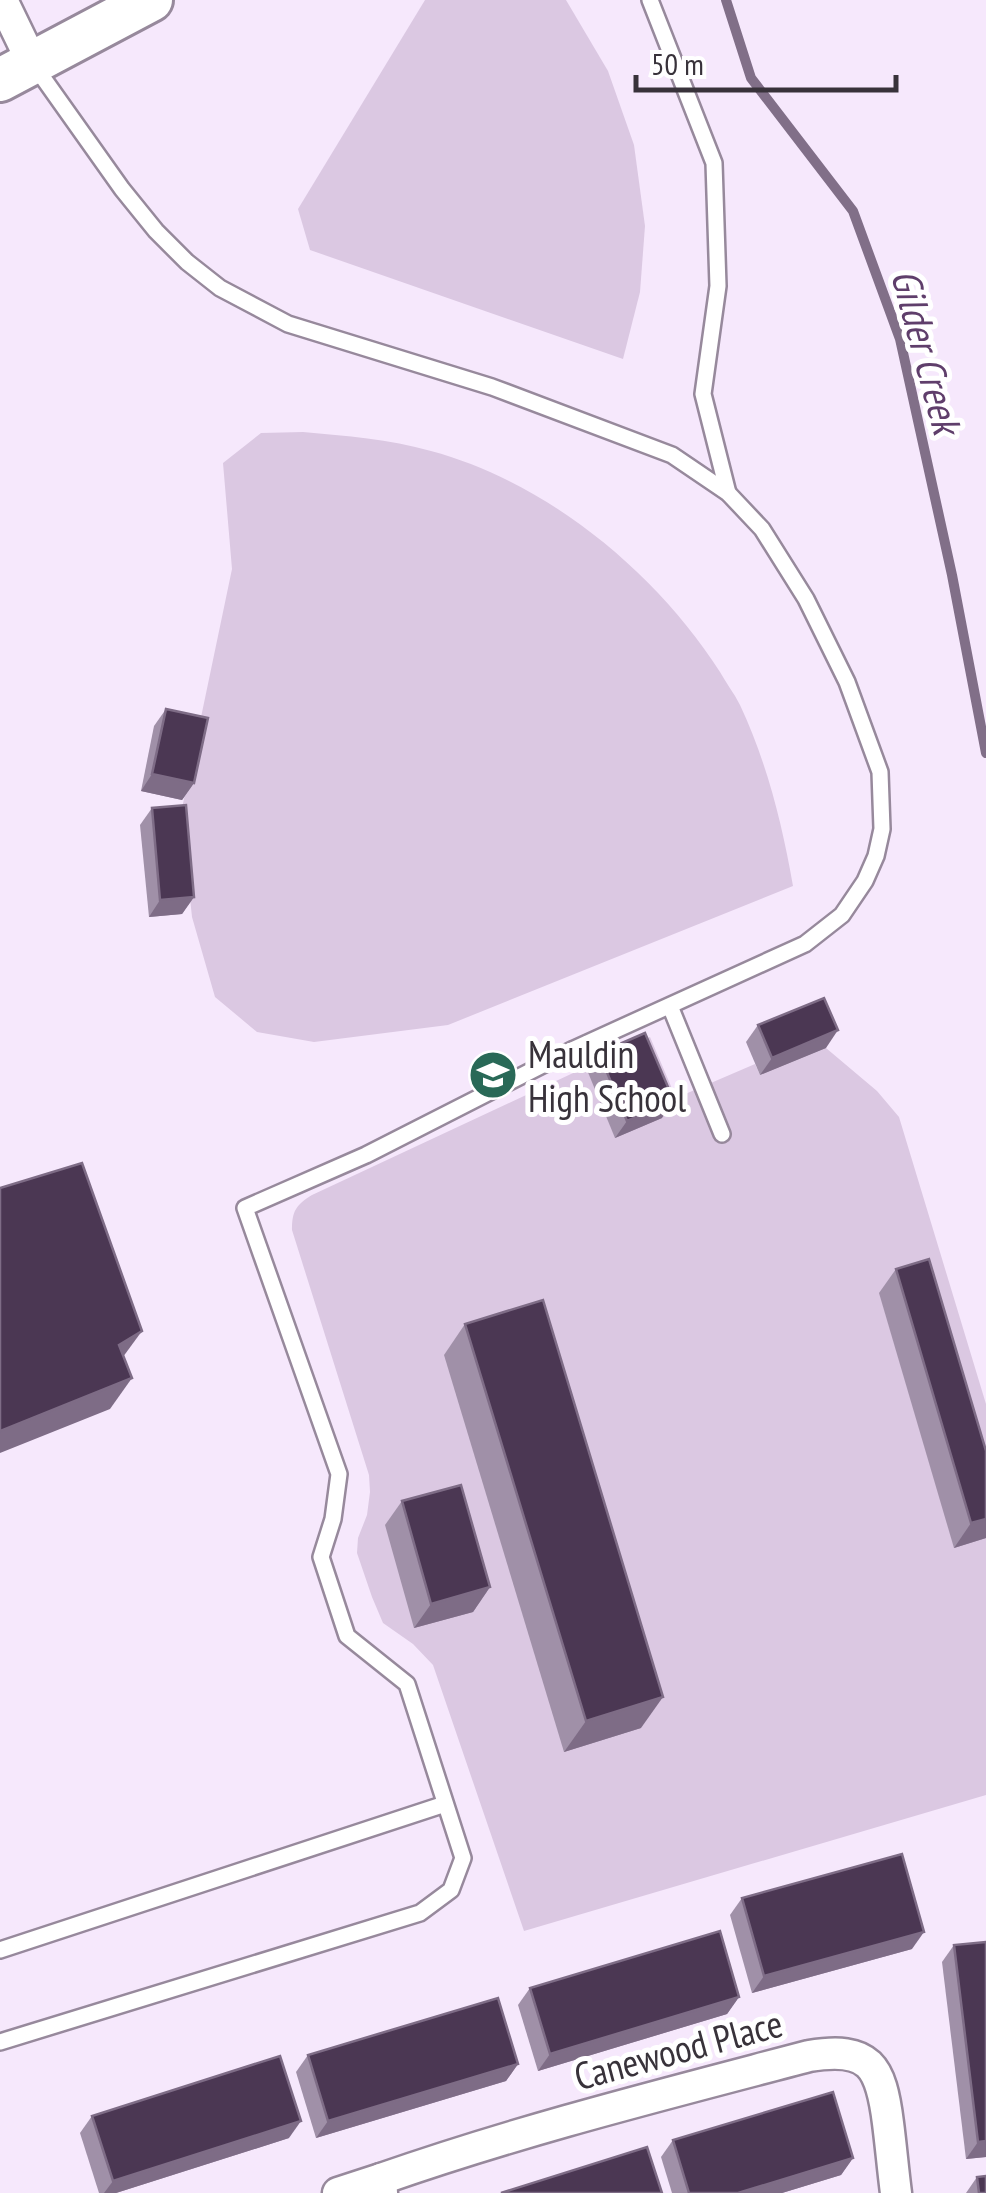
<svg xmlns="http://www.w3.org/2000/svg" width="986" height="2193" font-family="'PT Sans Narrow',sans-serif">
<rect width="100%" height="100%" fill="#f6e8fc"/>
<!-- green -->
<g fill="#dbc8e2">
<path d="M425,0H566L608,71L634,145L645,226L640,292L623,359L310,250L298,209Z"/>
<path d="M303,432C346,436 389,439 431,451C547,482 656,572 720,672C726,683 734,693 740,705C767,763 782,823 793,886L448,1025L314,1042L257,1032L215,997L192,917L181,813L232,569L223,463L261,433Z"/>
<path d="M650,1037L676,1098L755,1064L760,1075L826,1048L877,1091L899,1117L986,1404V1795L524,1931L433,1665L413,1644L383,1623L372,1597L357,1553L358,1538L367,1515L370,1492L369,1475L292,1230C292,1211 296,1205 312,1195Z"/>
</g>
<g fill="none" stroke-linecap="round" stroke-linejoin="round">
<!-- stream -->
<path stroke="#816f88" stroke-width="10" d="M726,0L751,78L853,211L900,339L952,575L986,753"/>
<!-- lane casing -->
<g stroke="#97899c" stroke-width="20">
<g id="lane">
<path d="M650,0L714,163L718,286L703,394L728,493"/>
<path d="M670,1006L722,1134"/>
<path d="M0,1950L445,1804"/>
<path d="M0,2042L420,1913L451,1890L463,1858L407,1684L347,1636L321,1557L333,1519L339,1474L245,1208L366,1155L574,1049L805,944L842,915L865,881L876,856L882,829L880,772L847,682L806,599L762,529L728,493L672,455L492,387L288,324L220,288L187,262L156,231L122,189L34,65"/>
</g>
</g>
<!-- street casing -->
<g stroke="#97899c" stroke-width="35">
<g id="street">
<path d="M2,0L32,62"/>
<path d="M338,2193L381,2179"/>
<path d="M382,2193L381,2179C521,2130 665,2094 809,2056C870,2046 881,2066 888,2123C891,2146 893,2170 896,2193"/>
</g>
</g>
<!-- secondary casing -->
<g stroke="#97899c" stroke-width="48">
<path id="secondary" d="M0,80L151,0"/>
</g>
<!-- lane -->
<use href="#lane" stroke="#fff" stroke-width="15"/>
<!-- street -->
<use href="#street" stroke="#fff" stroke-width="30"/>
<!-- secondary -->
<use href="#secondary" stroke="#fff" stroke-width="42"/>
</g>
<!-- wall -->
<g fill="#a090a8">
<path d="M166,709L194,783L182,800L141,791L154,726Z"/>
<path d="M152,808L194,897L182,914L149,917L140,825Z"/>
<path d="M758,1025L826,1048L760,1075L746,1042Z"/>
<path d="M599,1053L662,1118L615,1138L587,1070Z"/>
<path d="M896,1269L986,1538L954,1548L879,1293Z"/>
<path d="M465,1324L641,1728L564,1752L444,1355Z"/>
<path d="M402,1501L490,1587L473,1612L414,1628L385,1525Z"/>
<path d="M742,1898L912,1949L752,1993L730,1915Z"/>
<path d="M986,1942V2157L966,2159L942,1962L954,1945Z"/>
<path d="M530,1988L739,1997L727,2014L538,2071L518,2005Z"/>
<path d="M308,2055L518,2064L506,2081L316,2138L296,2072Z"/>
<path d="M92,2116L289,2138L116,2193H99L80,2133Z"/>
<path d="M673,2140L853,2158L841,2175L782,2193H672L661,2157Z"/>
<path d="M977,2177L986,2193H966Z"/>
</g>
<!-- shaded-wall -->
<g fill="#7e6c86">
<path d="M152,774L194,783L182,800L141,791Z"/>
<path d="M194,897L182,914L149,917L160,900Z"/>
<path d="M838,1030L826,1048L760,1075L772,1058Z"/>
<path d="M674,1101L662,1118L615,1138L627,1121Z"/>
<path d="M142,1331L120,1361L119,1345Z"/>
<path d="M132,1378L110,1409L0,1453V1431Z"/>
<path d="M986,1519V1538L954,1548L971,1523Z"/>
<path d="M490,1587L473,1612L414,1628L431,1604Z"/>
<path d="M663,1697L641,1728L564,1752L586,1721Z"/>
<path d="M924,1932L912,1949L752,1993L764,1976Z"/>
<path d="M739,1997L727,2014L538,2071L550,2054Z"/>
<path d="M518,2064L506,2081L316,2138L328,2121Z"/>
<path d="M301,2121L289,2138L116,2193H104L113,2181Z"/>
<path d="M986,2141V2157L966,2159L978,2142Z"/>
<path d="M853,2158L841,2175L782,2193H738Z"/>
</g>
<!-- building -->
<g fill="#4b3753" stroke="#7e6c86" stroke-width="2.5">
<path d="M166,709L208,718L194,783L152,774Z"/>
<path d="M186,805L194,897L160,900L152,808Z"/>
<path d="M824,998L838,1030L772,1058L758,1025Z"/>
<path d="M645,1033L674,1101L627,1121L599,1053Z"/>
<path d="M82,1163L142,1331L119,1345L132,1378L0,1431V1188Z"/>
<path d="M929,1259L986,1451V1519L971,1523L896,1269Z"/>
<path d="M543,1300L663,1697L586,1721L465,1324Z"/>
<path d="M461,1485L490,1587L431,1604L402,1501Z"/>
<path d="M902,1854L924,1932L764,1976L742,1898Z"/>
<path d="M720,1931L739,1997L550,2054L530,1988Z"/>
<path d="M986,1942V2141L978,2142L954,1945Z"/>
<path d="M498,1998L518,2064L328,2121L308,2055Z"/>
<path d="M280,2056L301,2121L113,2181L92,2116Z"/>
<path d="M833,2092L853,2158L738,2193H689L673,2140Z"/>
<path d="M647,2147L662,2193H501Z"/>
<path d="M986,2176V2193H979L977,2177Z"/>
</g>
<!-- icons -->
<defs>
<g id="school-disc" transform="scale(2.5)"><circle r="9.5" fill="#296957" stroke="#fff"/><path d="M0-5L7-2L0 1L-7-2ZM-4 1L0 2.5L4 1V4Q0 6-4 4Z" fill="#fff"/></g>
</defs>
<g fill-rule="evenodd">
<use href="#school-disc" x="493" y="1075"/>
</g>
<g text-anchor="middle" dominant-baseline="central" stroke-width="10" stroke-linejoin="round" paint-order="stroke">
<!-- poi labels -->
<g font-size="38" fill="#38323a" stroke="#fff" text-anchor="start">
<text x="528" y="1053">Mauldin<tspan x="528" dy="44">High School</tspan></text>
</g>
<!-- street labels -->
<g font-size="38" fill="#38323a" stroke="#fff">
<text transform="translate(678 2049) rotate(-15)">Canewood Place</text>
</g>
<!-- water labels -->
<g font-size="40" font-style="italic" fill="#5f3e6b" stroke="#fff">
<text transform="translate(927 351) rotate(75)">Gilder Creek</text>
</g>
</g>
<!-- scale -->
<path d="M636 75v15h260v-15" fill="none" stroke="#38323a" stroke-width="5"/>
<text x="651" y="75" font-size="30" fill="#38323a" stroke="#ffffff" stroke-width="8" paint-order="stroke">50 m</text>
</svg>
